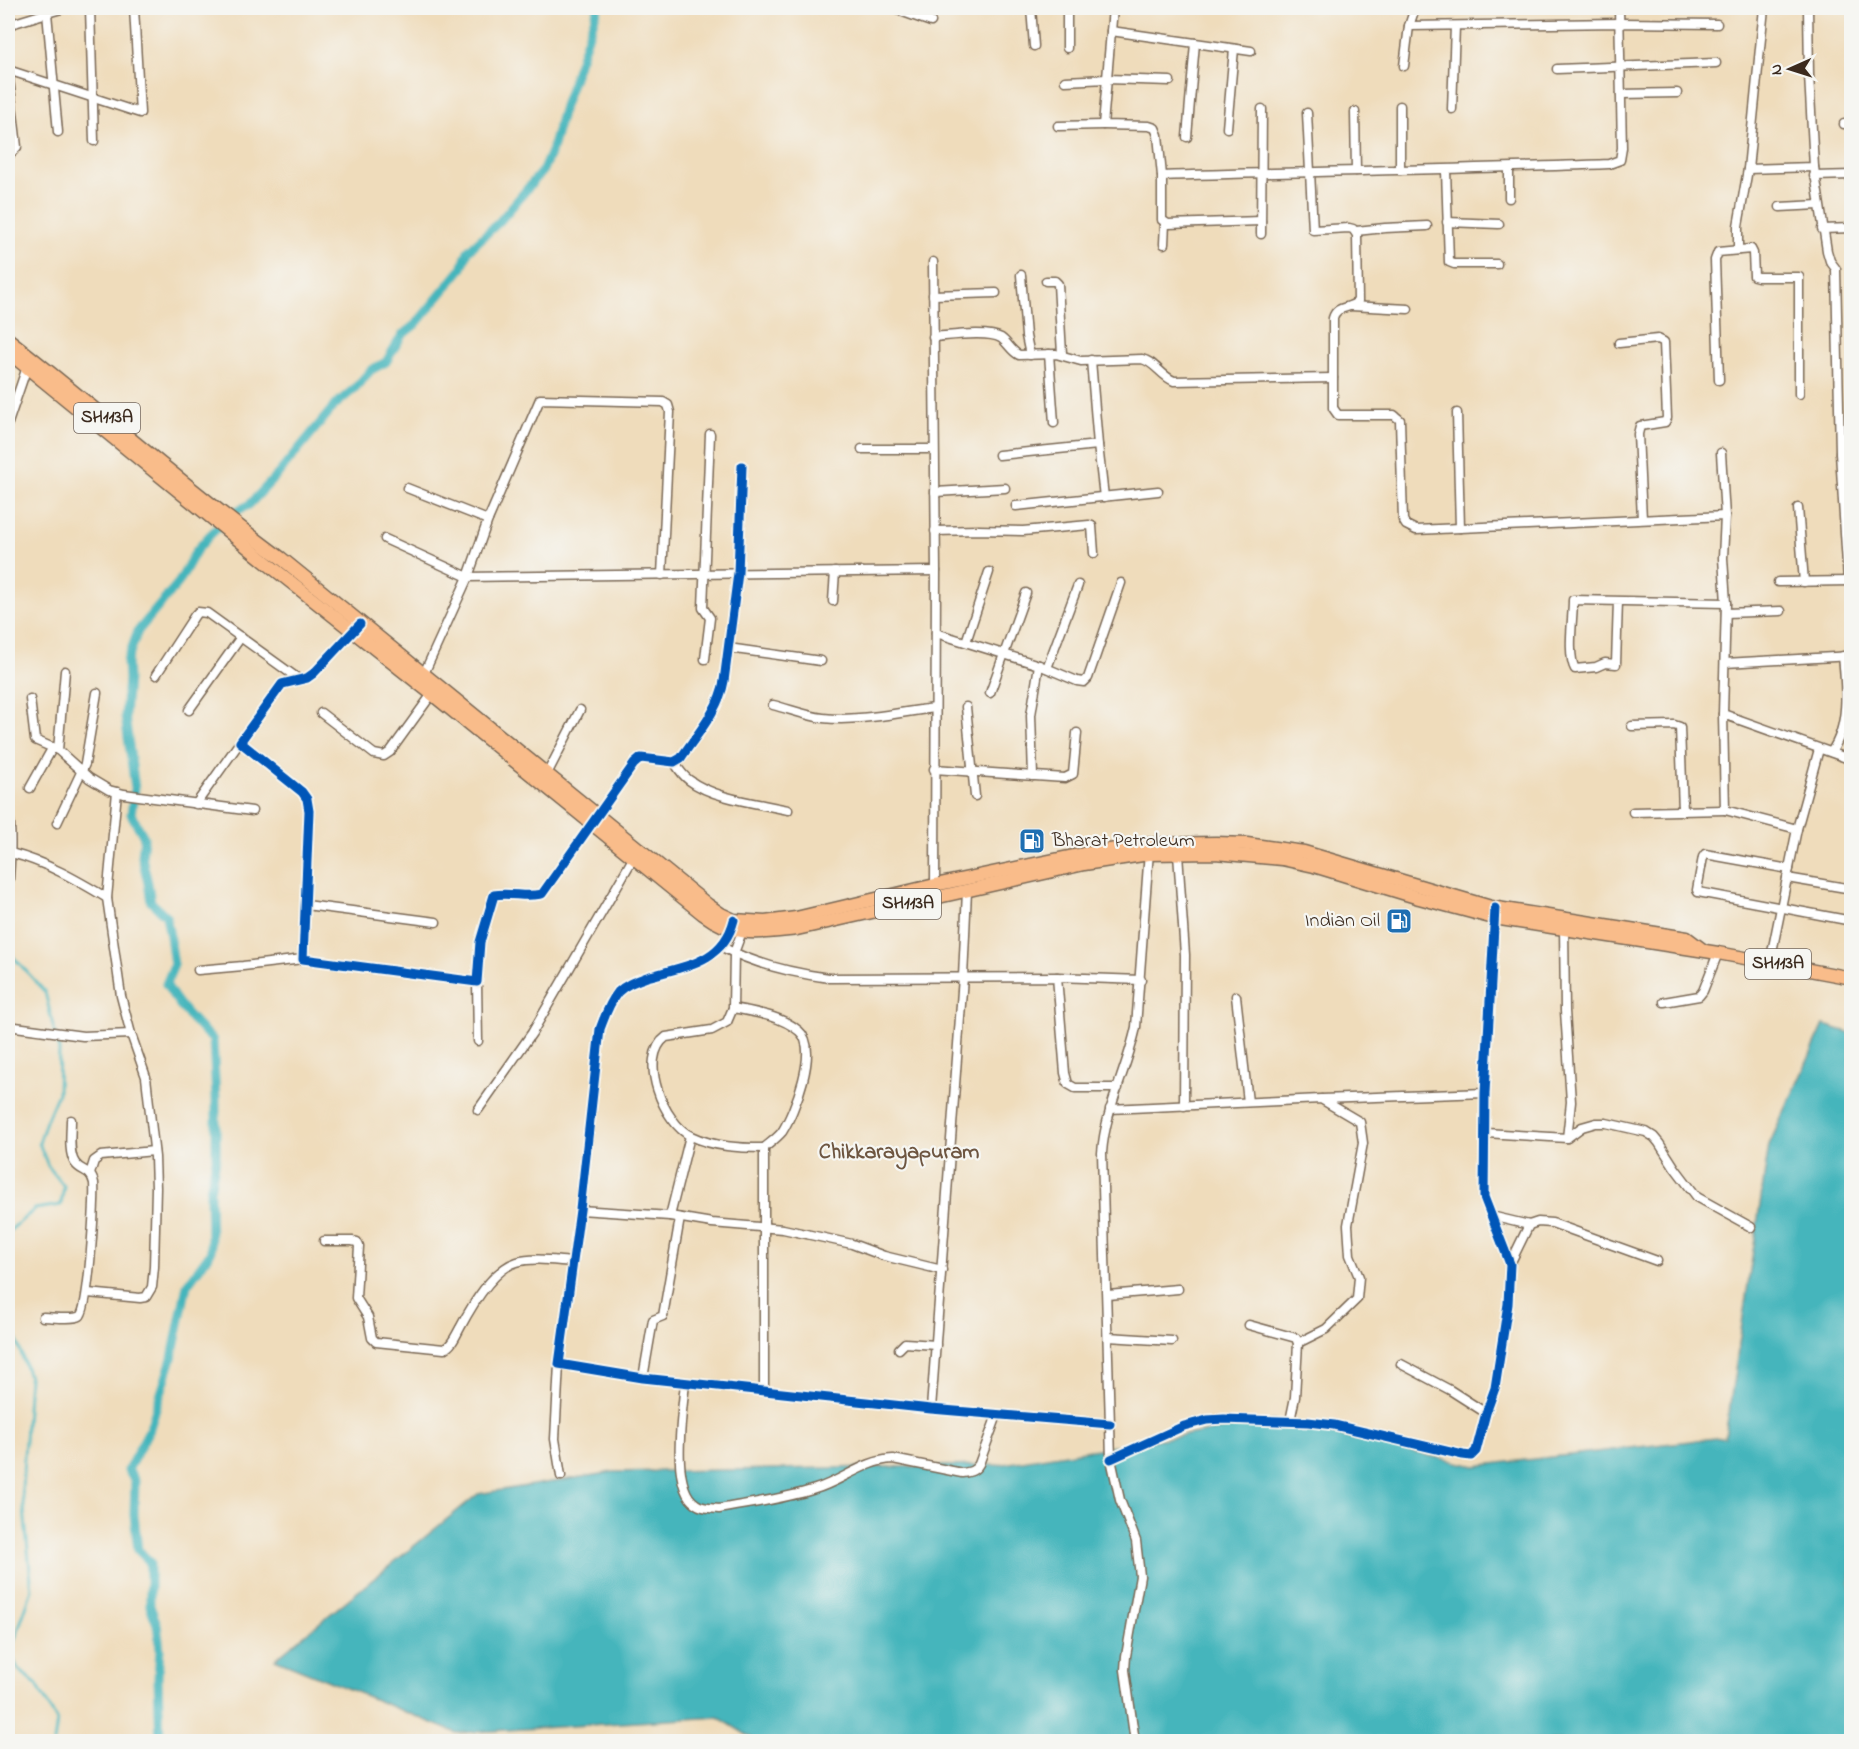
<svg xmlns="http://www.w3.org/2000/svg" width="1859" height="1749" font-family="'Indie Flower',sans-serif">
<rect width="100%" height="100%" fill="#f6f6f2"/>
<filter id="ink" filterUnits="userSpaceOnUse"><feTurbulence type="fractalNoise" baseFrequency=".0167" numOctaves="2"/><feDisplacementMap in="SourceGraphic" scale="12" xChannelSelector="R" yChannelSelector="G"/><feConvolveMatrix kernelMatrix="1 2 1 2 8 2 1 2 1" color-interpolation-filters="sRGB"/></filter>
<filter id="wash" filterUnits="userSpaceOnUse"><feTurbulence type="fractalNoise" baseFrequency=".008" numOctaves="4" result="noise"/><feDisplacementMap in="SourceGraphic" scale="24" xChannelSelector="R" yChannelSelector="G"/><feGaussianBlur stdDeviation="1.35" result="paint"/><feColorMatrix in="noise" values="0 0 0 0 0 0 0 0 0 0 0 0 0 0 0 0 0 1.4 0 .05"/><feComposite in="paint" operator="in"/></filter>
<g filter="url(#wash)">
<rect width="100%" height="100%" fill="#efdcbb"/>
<!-- water -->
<path fill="#45b5bc" stroke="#40706d" stroke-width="1.5" d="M1824,1025L1851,1033V1741L758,1742L718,1717L457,1733L275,1659L478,1494L613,1472L998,1465L1273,1421L1475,1466L1725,1437L1769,1145Z"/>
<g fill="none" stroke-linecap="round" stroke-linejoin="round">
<!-- stream -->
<g stroke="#45b5bc" stroke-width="3">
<path d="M8,951L45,992L59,1050L58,1093L46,1121L39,1143L48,1166L64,1186L61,1205L35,1209L8,1232"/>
<path d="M8,1328L16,1338L29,1377L22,1489L32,1590L10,1653L18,1669L37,1685L57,1721L54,1742"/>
</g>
<!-- canal -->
<path stroke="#45b5bc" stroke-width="9" d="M160,1742L158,1678L160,1649L157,1624L150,1606V1562L138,1550L134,1515L135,1481L128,1470L150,1428L172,1358L187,1285L211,1252L210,1191L216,1159V1099L213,1040C194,1023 178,1006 166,984L174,965L170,936L166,916L151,902L148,883L142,857L144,837L131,814L135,788L125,716L128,679L127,661L138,631L179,582L196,551L210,535L236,511L249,505L278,474L335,405L354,389L371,370L386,362L402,335L416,324L462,268L468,251L500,221L543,170L552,149L564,106L598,8"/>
</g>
</g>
<g filter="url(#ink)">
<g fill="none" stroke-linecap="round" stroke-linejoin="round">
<!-- minor casing -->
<g stroke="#7a6855" stroke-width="11">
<g id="minor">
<path d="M90,8L94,141"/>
<path d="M892,8L931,22"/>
<path d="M1031,8L1034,46"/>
<path d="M1067,8V48"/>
<path d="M1113,8L1103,125L1149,126L1155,128L1158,135L1162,176V220L1168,224L1261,221"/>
<path d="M1415,8L1409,26L1619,23L1717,24"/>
<path d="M47,13L65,8"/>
<path d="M8,25L47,13L58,132"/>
<path d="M1111,31L1195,43L1187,137"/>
<path d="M1195,43L1251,51"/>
<path d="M1404,66L1409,26"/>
<path d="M1557,69L1716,63"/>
<path d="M8,70L140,113L134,8"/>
<path d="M8,70L17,147L8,156"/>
<path d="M1065,81L1107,79L1170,81"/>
<path d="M1621,94L1677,93"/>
<path d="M1400,106V170"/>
<path d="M1452,109L1455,26"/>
<path d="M1355,112L1356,171"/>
<path d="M1307,113L1313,230L1349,228L1353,229L1357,235L1358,301C1350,310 1337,304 1333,318V408L1338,415H1394L1400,420L1403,520L1406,525L1416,530L1725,516"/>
<path d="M1844,124H1852"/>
<path d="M1058,126L1103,125"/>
<path d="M1227,128L1234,49"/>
<path d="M1814,167L1827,251L1830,261L1836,269L1840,453L1848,581"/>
<path d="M1509,168V198"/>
<path d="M1748,169L1814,167L1809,75L1808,8"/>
<path d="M1446,170L1449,262L1454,264H1497"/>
<path d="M1162,176C1311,171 1460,170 1609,164L1620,160L1622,148L1619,8"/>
<path d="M1814,176L1852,175"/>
<path d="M1780,207L1819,205"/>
<path d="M1447,222L1499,224"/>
<path d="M1822,229L1852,228"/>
<path d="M1356,231L1385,228L1427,226"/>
<path d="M1261,234L1262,109"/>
<path d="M1164,244L1165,223"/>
<path d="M1738,250V226L1748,169L1764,8"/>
<path d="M933,262L936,571L935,889"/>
<path d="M1021,275L1026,336L1030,355"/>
<path d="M1046,281H1055L1058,284L1062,354"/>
<path d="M933,295L996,293"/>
<path d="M1351,306L1408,309"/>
<path d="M933,337C949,336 988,330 1001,338C1008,343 1011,351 1019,355L1056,354L1081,361L1142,359C1155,362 1161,376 1174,381L1333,378"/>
<path d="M1619,343L1658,339L1664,342L1667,418L1665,422L1640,426L1638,434L1642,519"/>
<path d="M1049,354L1054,423"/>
<path d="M1719,380L1715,260L1718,252L1751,249L1753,253L1754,276L1758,277H1799V394"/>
<path d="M1457,413L1460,528"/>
<path d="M8,423L28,364"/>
<path d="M1098,445L1104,497"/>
<path d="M862,449H934"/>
<path d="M1721,453L1725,516L1723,558L1726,603L1723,714L1725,810L1797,829"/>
<path d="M1840,453L1852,452"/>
<path d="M999,455L1098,445L1091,360"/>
<path d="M407,488L488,520"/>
<path d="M935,492L1005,488"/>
<path d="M1016,506L1158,491"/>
<path d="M1798,508L1804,582"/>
<path d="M935,531L978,530L1023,531L1089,525L1092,526L1094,553"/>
<path d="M385,539L468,577L488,520L540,399L663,402L668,405L670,412L662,575"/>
<path d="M1778,582L1852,581"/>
<path d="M833,601L835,572"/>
<path d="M1618,601L1616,664L1605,663L1596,667L1575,669C1567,655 1573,618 1573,600L1726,603"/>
<path d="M1726,613L1781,611"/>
<path d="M356,629L314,673L307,678L282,684L240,742L302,792L307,799L309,811L303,959L477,982L480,942L494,895C510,892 526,898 542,894L634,764L641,758L674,762L681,758C697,734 719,710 724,681L738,573L742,466"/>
<path d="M936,633L1039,665L1077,681L1084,682L1088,678L1121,583"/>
<path d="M966,642L989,572"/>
<path d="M728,648L821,661"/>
<path d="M705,659L710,618L703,608L710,434"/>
<path d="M1725,663L1852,656"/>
<path d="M1047,668L1078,585"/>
<path d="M156,675L195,615L198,612L207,613L300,680"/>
<path d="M422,678L468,577L936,571"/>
<path d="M990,693L1026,593"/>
<path d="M30,699L35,740L58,750L89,778L109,790L124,794L252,811"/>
<path d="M773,705C789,709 807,716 823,718C860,722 899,712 935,708"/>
<path d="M966,707L975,796"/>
<path d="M189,710L241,637"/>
<path d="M321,713L374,754L384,756L390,752L432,694"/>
<path d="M1723,714L1852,760"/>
<path d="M1632,726L1674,725L1680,727L1683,811"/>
<path d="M58,750L65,671"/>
<path d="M1831,752C1850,726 1846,687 1843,656"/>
<path d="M674,762C678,768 682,775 689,780C714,799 758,803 788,810"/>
<path d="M934,769L1065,778L1073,774L1077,733"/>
<path d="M547,774L580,710"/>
<path d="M1033,776L1031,715L1039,665"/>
<path d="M30,788L53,747"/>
<path d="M8,804C12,833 11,860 8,889"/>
<path d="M196,804L240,742"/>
<path d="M1633,812L1725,810"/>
<path d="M57,823L85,764L97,693"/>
<path d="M11,853C46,862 77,880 107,898"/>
<path d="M1178,854L1185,955L1184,1106"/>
<path d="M1789,869L1705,854L1703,857L1697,890L1698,892L1852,921"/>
<path d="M1787,878L1852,889"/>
<path d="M306,905L436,922"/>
<path d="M733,924C723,962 679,968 647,977C636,981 626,984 618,992C609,1003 605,1016 600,1029L580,1210L559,1364L643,1378L931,1409L1110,1424"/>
<path d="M744,926L734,953L733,1008L727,1022L712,1030L666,1037C637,1058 664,1124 691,1136C714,1147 740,1148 764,1148V1391"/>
<path d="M1564,926L1565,1011L1571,1102L1567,1138"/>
<path d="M722,947C755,964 792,973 829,978L1057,977L1141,980"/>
<path d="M1770,962L1797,829L1819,749"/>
<path d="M198,970L243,966L303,959"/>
<path d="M1057,977L1065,1073L1068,1084L1075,1088H1118"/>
<path d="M477,982L478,1041"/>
<path d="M1236,996L1248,1102"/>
<path d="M1664,1002L1699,996L1703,991L1718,953"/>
<path d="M733,1008C754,1012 782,1016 799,1031C820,1048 794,1113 782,1132C777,1138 770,1143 764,1148"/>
<path d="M8,1026L83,1036L131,1034"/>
<path d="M1322,1099L1485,1093"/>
<path d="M1110,1109L1321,1099L1360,1122L1363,1143L1348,1225L1350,1255L1359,1277L1357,1299L1326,1329L1298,1343"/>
<path d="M478,1110L532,1033L635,855"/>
<path d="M1486,1133L1567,1138L1582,1127L1596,1123H1606L1646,1132L1654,1137L1659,1143L1675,1168L1697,1197L1751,1227"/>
<path d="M90,1174L94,1161L101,1156L154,1151"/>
<path d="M580,1210L670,1216L690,1136"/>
<path d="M670,1216L712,1223L783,1229L852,1244L884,1256L942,1270"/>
<path d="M1491,1216L1529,1225"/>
<path d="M324,1241H352L357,1242L359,1246L356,1298L368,1317L372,1338L376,1342L444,1349C452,1346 456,1335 460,1328C471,1307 493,1269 517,1262C534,1257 556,1261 573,1262"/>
<path d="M1510,1264L1529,1225L1538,1222L1552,1223L1657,1261"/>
<path d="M88,1293L140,1298L146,1297L152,1287L154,1267L156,1188L155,1157L146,1077L131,1034L121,996L107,898L117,792"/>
<path d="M1108,1295L1178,1289"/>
<path d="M43,1317C51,1317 74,1320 80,1316C89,1311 95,1199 94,1183C90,1168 82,1173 75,1163C68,1153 71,1132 71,1120"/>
<path d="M1249,1325L1296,1338L1298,1343L1295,1397L1290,1421"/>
<path d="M1108,1337L1172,1341"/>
<path d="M899,1349L905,1343L936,1345"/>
<path d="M559,1364L555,1439L561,1476"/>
<path d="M1401,1364L1450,1390L1486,1413"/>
<path d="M643,1378L653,1320L663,1316L680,1218"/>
<path d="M685,1382C683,1410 669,1487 696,1504C703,1509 711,1508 719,1509C751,1503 784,1499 815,1489C842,1481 865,1460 893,1459L962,1473C970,1472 975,1471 979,1464L997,1415"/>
<path d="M931,1409L963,977L967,891"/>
<path d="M1111,1459L1184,1426L1207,1420L1224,1419L1308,1422L1334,1425L1463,1455L1471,1456L1476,1451L1486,1413L1495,1388L1508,1304L1510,1264L1484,1197L1485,1093L1494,914"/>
<path d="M1135,1742L1125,1670L1126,1656L1140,1576L1136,1541L1120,1500L1111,1459L1102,1153C1105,1109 1127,1070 1136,1027L1149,851"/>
</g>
</g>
<!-- primary casing -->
<g stroke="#7a6855" stroke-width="15">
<g id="primary">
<path d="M8,339C100,411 187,489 281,558L708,905L721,914L734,920L765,922L796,918L935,885L1083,854L1149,844L1216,843L1247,844L1304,852L1491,907L1687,938L1703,950"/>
<path d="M8,352L273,568L432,694L703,914C735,938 759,933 797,929L1084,864L1149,854L1215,853L1282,859L1314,866L1419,898L1494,918L1718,953L1852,978"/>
</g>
</g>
<!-- minor -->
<use href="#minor" stroke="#fff" stroke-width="8"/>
<!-- primary -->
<use href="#primary" stroke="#f9bc8a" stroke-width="12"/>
<!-- cycleway casing -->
<g stroke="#f6f6f2" stroke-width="13">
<g id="cycleway">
<path d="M360,624L314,673L307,678L282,684L240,742L302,792L307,799L309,811L303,959L477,982L480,942L494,895C510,892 526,898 542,894L634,764L641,758L674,762L681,758C697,734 719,710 724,681L738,573L742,466"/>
<path d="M734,920C723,963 684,966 647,977C636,981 626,984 618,992C609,1003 605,1016 600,1029L580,1210L559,1364L643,1378L931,1409L1110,1424"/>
<path d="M1111,1459L1184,1426L1207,1420L1224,1419L1308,1422L1334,1425L1463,1455L1471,1456L1476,1451L1486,1413L1495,1388L1508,1304L1510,1264L1484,1197L1485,1093L1495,908"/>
</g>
</g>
<!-- cycleway -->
<use href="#cycleway" stroke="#0057b8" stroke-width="9"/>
</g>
</g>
<!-- icons -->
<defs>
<g id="fuel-square" transform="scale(1.35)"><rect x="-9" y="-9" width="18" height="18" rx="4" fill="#1f6fb2" stroke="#f6f6f2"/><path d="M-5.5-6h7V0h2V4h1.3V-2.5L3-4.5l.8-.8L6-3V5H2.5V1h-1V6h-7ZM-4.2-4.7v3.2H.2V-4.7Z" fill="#fff"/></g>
</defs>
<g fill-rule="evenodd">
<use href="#fuel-square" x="1032" y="841"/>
<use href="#fuel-square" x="1399" y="921"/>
</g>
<g text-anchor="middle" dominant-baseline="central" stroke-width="4.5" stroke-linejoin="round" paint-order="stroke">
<!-- shield labels -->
<g fill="#f6f6f2" stroke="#73675e" stroke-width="1.5">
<rect x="74" y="403" width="66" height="30" rx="4.5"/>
<rect x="875" y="889" width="66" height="30" rx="4.5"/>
<rect x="1745" y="949" width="66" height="30" rx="4.5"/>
</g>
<g font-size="18" font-weight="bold" fill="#3b2a1e">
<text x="107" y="418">SH113A</text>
<text x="908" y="904">SH113A</text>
<text x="1778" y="964">SH113A</text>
</g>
<!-- poi labels -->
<g font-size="20" fill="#3b2a1e" stroke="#f6f6f2" text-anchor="start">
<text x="1052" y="841">Bharat Petroleum</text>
<text x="1380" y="921" text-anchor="end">Indian Oil</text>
</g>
<!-- quarter labels -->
<g font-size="22" font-weight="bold" fill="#6e5641" stroke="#f6f6f2">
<text x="899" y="1153">Chikkarayapuram</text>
</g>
</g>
<!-- margin -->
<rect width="1859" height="1749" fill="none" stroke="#f6f6f2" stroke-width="30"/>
<!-- north arrow -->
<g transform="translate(1790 69) rotate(267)" stroke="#f6f6f2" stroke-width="4.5" paint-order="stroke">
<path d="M0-4.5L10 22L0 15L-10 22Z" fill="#3b2a1e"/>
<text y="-9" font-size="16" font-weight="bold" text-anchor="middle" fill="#3b2a1e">N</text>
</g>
</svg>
